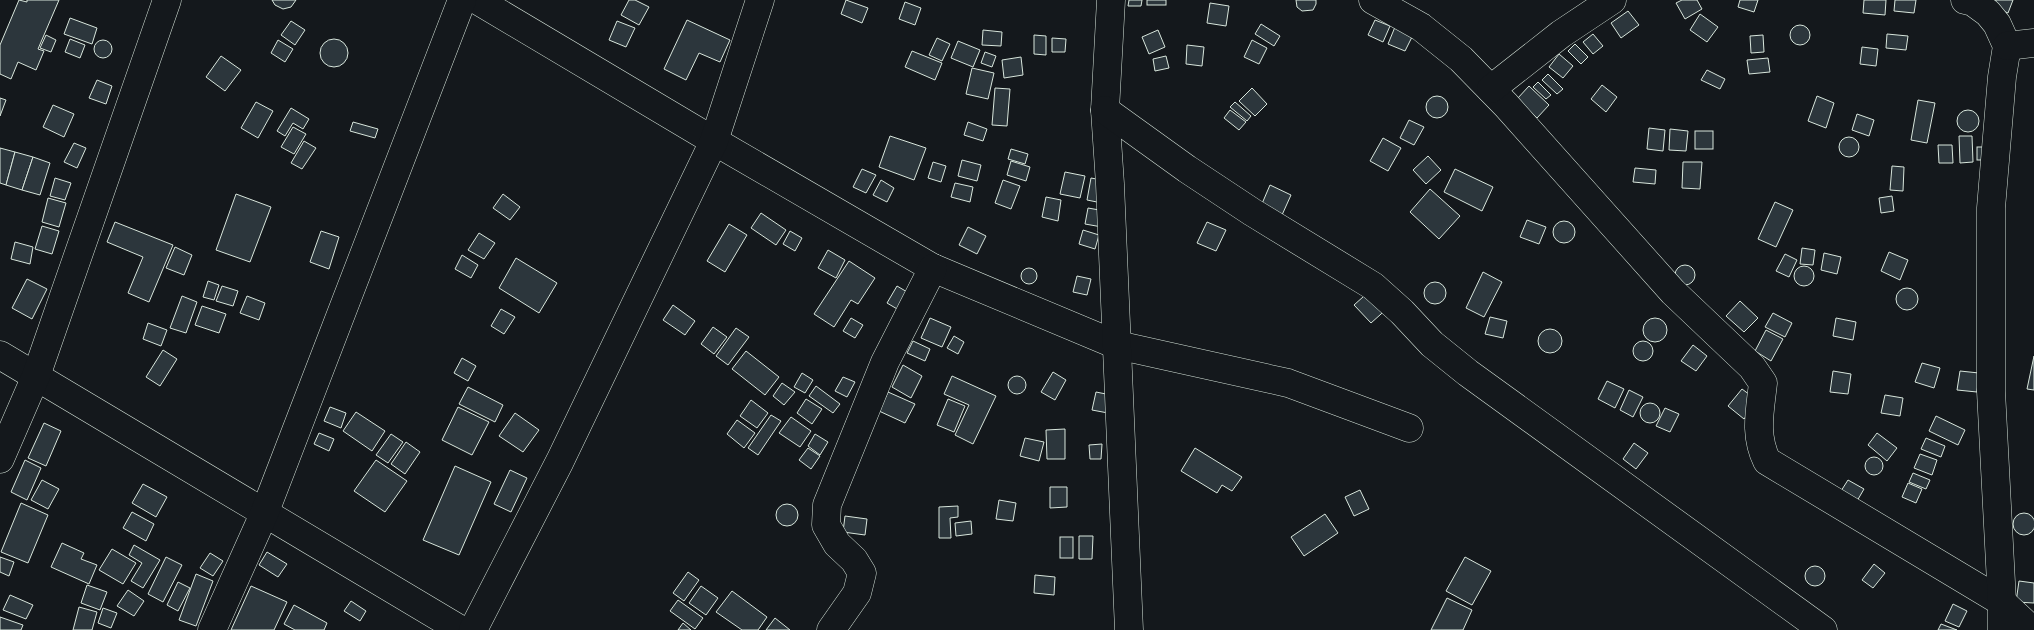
<svg xmlns="http://www.w3.org/2000/svg" width="2034" height="630" font-family="'Golos Text',sans-serif">
<rect width="100%" height="100%" fill="#14181c"/>
<!-- building -->
<g fill="#2c363c" stroke="#d8e6dc">
<path d="M19,0L27,2V0H59L38,49L44,51L36,70L18,62L11,79L0,74V45Z"/>
<path d="M272,0H296L291,7L283,9L275,5Z"/>
<path d="M629,0H635L649,7L639,25L621,15Z"/>
<path d="M846,0L868,8L862,23L841,14Z"/>
<path d="M1129,0H1142L1141,6H1128Z"/>
<rect x="1147" y="0" width="19" height="5"/>
<path d="M1296,0H1316V4L1313,10L1302,11L1297,7Z"/>
<path d="M1682,0H1697L1702,9L1685,19L1676,3Z"/>
<path d="M1740,0H1758L1754,12L1738,7Z"/>
<path d="M1864,0H1886L1885,15L1863,13Z"/>
<path d="M1895,0H1916L1914,13L1894,11Z"/>
<path d="M1996,0H2013L2008,13L1993,7Z"/>
<path d="M905,2L921,8L915,25L899,19Z"/>
<path d="M1210,3L1229,6L1226,26L1207,23Z"/>
<path d="M1628,11L1639,25L1621,38L1611,23Z"/>
<path d="M1700,14L1718,27L1707,42L1690,30Z"/>
<path d="M70,18L97,28L92,44L64,34Z"/>
<path d="M687,20L730,40L720,62L699,53L686,80L664,69Z"/>
<path d="M1375,20L1390,26L1383,42L1368,35Z"/>
<path d="M291,21L305,30L295,45L281,35Z"/>
<path d="M617,21L635,28L626,47L609,40Z"/>
<path d="M1261,24L1280,36L1274,46L1255,34Z"/>
<circle cx="1800" cy="35" r="10"/>
<path d="M1395,27L1413,35L1405,51L1388,44Z"/>
<path d="M983,30L1002,32L1001,46L982,45Z"/>
<path d="M1158,30L1165,47L1149,54L1142,37Z"/>
<path d="M1593,34L1603,46L1593,54L1583,42Z"/>
<path d="M1887,34L1908,36L1906,50L1886,48Z"/>
<path d="M46,35L56,40L51,52L40,48Z"/>
<path d="M1034,35L1046,36V55L1034,54Z"/>
<path d="M1763,35L1764,52L1751,53L1750,36Z"/>
<path d="M937,38L950,44L942,61L929,55Z"/>
<path d="M1052,38L1066,39L1065,52H1052Z"/>
<path d="M70,39L85,45L80,58L65,52Z"/>
<circle cx="334" cy="53" r="14"/>
<path d="M278,40L293,49L285,62L271,53Z"/>
<path d="M1252,40L1267,48L1259,64L1244,57Z"/>
<circle cx="103" cy="49" r="9"/>
<path d="M958,41L980,50L973,67L951,58Z"/>
<path d="M1575,44L1588,57L1581,64L1568,51Z"/>
<path d="M1187,45L1204,47L1202,66L1186,64Z"/>
<path d="M1862,47L1878,49L1876,66L1860,64Z"/>
<path d="M912,51L942,63L935,80L905,67Z"/>
<path d="M985,52L996,56L992,67L981,63Z"/>
<path d="M1559,54L1573,66L1563,78L1549,67Z"/>
<path d="M221,56L241,70L225,91L206,77Z"/>
<path d="M1166,56L1169,68L1155,71L1153,59Z"/>
<path d="M1021,57L1023,75L1004,78L1002,60Z"/>
<path d="M1768,58L1770,72L1749,74L1747,60Z"/>
<path d="M972,68L994,73L988,99L966,94Z"/>
<path d="M1707,70L1725,79L1720,89L1701,80Z"/>
<path d="M1548,74L1563,89L1557,94L1542,80Z"/>
<path d="M97,80L112,86L106,104L89,98Z"/>
<path d="M1538,82L1551,95L1546,99L1533,87Z"/>
<path d="M1602,85L1617,97L1606,112L1591,99Z"/>
<path d="M1529,86L1549,105L1537,118L1517,99Z"/>
<path d="M995,88L1010,89L1007,126L992,125Z"/>
<path d="M1252,88L1267,104L1255,116L1239,101Z"/>
<path d="M1817,96L1834,103L1826,128L1808,121Z"/>
<circle cx="1437" cy="107" r="11"/>
<path d="M0,98L6,100L0,116Z"/>
<path d="M1918,100L1935,103L1927,143L1911,140Z"/>
<path d="M256,102L273,111L258,138L241,128Z"/>
<path d="M1235,102L1251,116L1247,121L1230,107Z"/>
<path d="M53,105L74,114L64,137L43,127Z"/>
<path d="M291,108L309,119L303,129L293,123L285,136L277,131Z"/>
<path d="M1230,110L1246,122L1239,130L1224,118Z"/>
<circle cx="1968" cy="121" r="11"/>
<path d="M1857,114L1874,120L1869,136L1852,130Z"/>
<path d="M1409,120L1424,127L1414,145L1400,138Z"/>
<path d="M353,122L378,129L375,138L350,131Z"/>
<path d="M968,122L987,129L983,141L964,135Z"/>
<path d="M293,127L306,134L294,154L281,147Z"/>
<path d="M1649,128L1665,130L1663,151L1647,149Z"/>
<path d="M1670,129L1688,131L1686,151L1669,150Z"/>
<rect x="1695" y="131" width="18" height="18"/>
<path d="M890,136L926,148L914,180L879,167Z"/>
<path d="M1959,136H1972L1973,162L1960,163Z"/>
<circle cx="1849" cy="147" r="10"/>
<path d="M1383,138L1401,148L1388,171L1370,161Z"/>
<path d="M304,141L316,148L302,169L291,163Z"/>
<path d="M74,143L86,148L77,168L64,162Z"/>
<path d="M1938,145H1952L1953,163H1939Z"/>
<rect x="1977" y="147" width="11" height="13"/>
<path d="M0,148L15,152L6,185L0,183Z"/>
<path d="M1011,149L1028,154L1025,164L1008,159Z"/>
<path d="M15,152L33,157L22,190L6,185Z"/>
<path d="M1428,156L1441,170L1426,184L1413,170Z"/>
<path d="M33,157L50,163L40,195L22,190Z"/>
<path d="M962,160L981,165L977,181L958,176Z"/>
<path d="M1011,161L1030,167L1026,181L1007,175Z"/>
<path d="M933,162L946,166L941,182L928,178Z"/>
<path d="M1683,162H1702L1700,189L1682,188Z"/>
<path d="M1892,166L1904,167L1903,191L1890,190Z"/>
<path d="M1635,168L1656,170L1655,184L1633,182Z"/>
<path d="M862,169L876,175L866,193L853,187Z"/>
<path d="M1455,169L1493,187L1482,211L1444,192Z"/>
<path d="M1065,172L1085,176L1080,198L1060,194Z"/>
<path d="M55,178L71,183L65,200L50,196Z"/>
<path d="M1091,178L1107,181L1102,203L1087,200Z"/>
<path d="M881,180L894,188L887,202L873,195Z"/>
<path d="M1003,180L1020,186L1011,209L995,203Z"/>
<path d="M955,183L973,187L970,202L951,197Z"/>
<path d="M1270,185L1291,195L1282,215L1261,206Z"/>
<path d="M1430,189L1460,216L1439,239L1410,212Z"/>
<path d="M236,194L271,207L250,262L216,250Z"/>
<path d="M503,194L520,207L510,220L493,208Z"/>
<path d="M1892,196L1894,211L1881,213L1879,198Z"/>
<path d="M1046,197L1061,200L1058,221L1042,217Z"/>
<path d="M48,198L66,203L59,227L42,222Z"/>
<path d="M1775,202L1793,210L1776,247L1758,239Z"/>
<path d="M1088,208L1105,211L1102,227L1085,224Z"/>
<path d="M761,213L786,230L776,245L751,228Z"/>
<path d="M1527,220L1546,227L1539,244L1520,237Z"/>
<circle cx="1564" cy="232" r="11"/>
<path d="M115,222L173,245L149,302L128,293L143,257L107,242Z"/>
<path d="M1207,222L1226,230L1216,251L1197,243Z"/>
<path d="M729,224L747,235L725,272L707,261Z"/>
<path d="M42,226L59,231L52,254L35,249Z"/>
<path d="M968,227L986,236L977,254L959,245Z"/>
<path d="M1083,230L1099,235L1095,249L1079,244Z"/>
<path d="M321,231L339,237L329,269L310,262Z"/>
<path d="M790,231L802,238L795,251L783,244Z"/>
<path d="M479,233L495,243L484,259L468,250Z"/>
<path d="M15,242L33,247L30,264L11,259Z"/>
<path d="M175,247L192,255L184,275L166,268Z"/>
<path d="M1802,248L1815,250L1813,265L1800,264Z"/>
<path d="M828,250L845,260L836,278L818,268Z"/>
<path d="M1889,252L1908,260L1900,280L1881,271Z"/>
<path d="M1824,253L1841,257L1837,274L1821,270Z"/>
<path d="M1785,254L1797,260L1789,277L1776,271Z"/>
<path d="M462,255L478,265L471,278L455,269Z"/>
<path d="M516,258L557,283L539,313L499,288Z"/>
<path d="M849,261L875,278L858,304L851,300L834,327L814,314Z"/>
<circle cx="1685" cy="275" r="10"/>
<circle cx="1804" cy="276" r="10"/>
<circle cx="1029" cy="276" r="8"/>
<path d="M1483,272L1502,282L1484,317L1466,308Z"/>
<path d="M1077,276L1091,279L1087,295L1073,292Z"/>
<path d="M27,279L47,289L32,319L12,308Z"/>
<path d="M208,281L219,285L214,300L203,297Z"/>
<circle cx="1435" cy="293" r="11"/>
<path d="M222,286L238,291L233,306L216,301Z"/>
<path d="M897,286L914,296L904,313L887,303Z"/>
<circle cx="1907" cy="299" r="11"/>
<path d="M1373,288L1390,306L1371,323L1354,305Z"/>
<path d="M182,296L197,302L186,333L170,328Z"/>
<path d="M247,296L265,303L259,320L240,313Z"/>
<path d="M1740,301L1758,318L1744,332L1726,316Z"/>
<path d="M673,305L695,321L685,335L663,320Z"/>
<path d="M202,306L226,314L219,333L195,325Z"/>
<path d="M501,309L515,317L504,334L491,326Z"/>
<path d="M1773,313L1792,323L1785,337L1765,327Z"/>
<path d="M1490,317L1507,321L1503,338L1485,334Z"/>
<path d="M851,318L863,325L855,338L843,331Z"/>
<path d="M930,318L951,327L942,347L921,338Z"/>
<path d="M1836,318L1856,322L1853,340L1833,336Z"/>
<circle cx="1655" cy="330" r="12"/>
<path d="M148,323L167,330L161,346L143,339Z"/>
<path d="M713,327L727,337L714,354L701,344Z"/>
<path d="M736,328L749,337L728,365L716,356Z"/>
<circle cx="1550" cy="341" r="12"/>
<path d="M1766,330L1783,339L1771,361L1755,351Z"/>
<path d="M954,336L964,342L958,354L947,348Z"/>
<path d="M913,341L930,349L925,361L907,353Z"/>
<circle cx="1643" cy="351" r="10"/>
<path d="M1693,345L1707,356L1696,371L1681,361Z"/>
<path d="M163,350L177,359L160,386L146,377Z"/>
<path d="M746,351L779,377L765,395L732,369Z"/>
<path d="M2034,356V390L2027,389Z"/>
<path d="M462,358L476,366L468,381L454,373Z"/>
<path d="M1922,363L1940,368L1934,388L1915,382Z"/>
<path d="M903,365L922,376L911,398L892,387Z"/>
<path d="M1833,371L1851,374L1848,394L1830,392Z"/>
<path d="M1960,371L1979,373L1977,392L1957,390Z"/>
<path d="M1053,372L1066,380L1055,400L1041,392Z"/>
<path d="M802,373L813,380L805,393L794,387Z"/>
<circle cx="1017" cy="385" r="9"/>
<path d="M952,376L996,396L973,444L955,435L969,405L944,394Z"/>
<path d="M843,377L855,382L847,397L835,391Z"/>
<path d="M1607,381L1624,389L1615,408L1598,399Z"/>
<path d="M782,383L795,392L784,405L773,396Z"/>
<path d="M816,386L840,404L833,413L809,396Z"/>
<path d="M468,387L503,405L495,422L459,404Z"/>
<path d="M1742,389L1758,401L1744,419L1728,406Z"/>
<path d="M1629,390L1643,397L1633,417L1620,410Z"/>
<path d="M888,392L915,404L905,423L879,411Z"/>
<path d="M1096,392L1111,395L1108,413L1092,410Z"/>
<path d="M1885,395L1903,398L1900,416L1881,413Z"/>
<path d="M806,399L822,409L812,424L797,413Z"/>
<path d="M948,399L965,406L954,432L937,425Z"/>
<path d="M751,400L768,413L757,428L740,416Z"/>
<circle cx="1650" cy="413" r="10"/>
<path d="M330,407L346,413L341,428L324,421Z"/>
<path d="M458,407L489,422L472,455L442,440Z"/>
<path d="M1665,408L1679,414L1670,432L1656,426Z"/>
<path d="M356,412L385,431L372,451L343,431Z"/>
<path d="M515,413L539,430L523,452L499,436Z"/>
<path d="M771,415L781,421L758,455L748,448Z"/>
<path d="M1936,416L1965,430L1958,445L1929,431Z"/>
<path d="M791,417L811,431L800,447L779,433Z"/>
<path d="M737,420L755,433L744,448L727,434Z"/>
<path d="M44,423L61,431L46,466L28,458Z"/>
<path d="M1065,429V459H1047L1046,430Z"/>
<path d="M319,433L334,439L329,451L314,444Z"/>
<path d="M1877,433L1897,448L1887,461L1868,445Z"/>
<path d="M391,434L403,442L388,463L376,455Z"/>
<path d="M815,434L828,442L820,455L808,446Z"/>
<path d="M1025,438L1044,442L1039,461L1020,456Z"/>
<path d="M1926,438L1945,446L1941,457L1921,449Z"/>
<path d="M406,442L420,452L405,474L391,464Z"/>
<path d="M1634,443L1648,453L1636,469L1623,459Z"/>
<path d="M1102,444L1101,459H1090L1089,445Z"/>
<path d="M808,448L820,456L811,469L799,460Z"/>
<path d="M1195,448L1242,477L1232,491L1222,485L1217,493L1181,471Z"/>
<path d="M1920,454L1937,460L1932,475L1914,468Z"/>
<circle cx="1874" cy="466" r="9"/>
<path d="M25,460L41,468L27,500L11,492Z"/>
<path d="M376,460L407,481L385,512L354,491Z"/>
<path d="M455,466L491,482L459,555L423,540Z"/>
<path d="M510,470L527,478L511,512L494,504Z"/>
<path d="M1913,473L1930,480L1926,489L1909,482Z"/>
<path d="M42,480L59,489L48,509L31,500Z"/>
<path d="M1848,480L1864,489L1857,501L1841,491Z"/>
<path d="M1908,483L1922,489L1916,503L1902,497Z"/>
<path d="M143,484L167,497L156,517L132,503Z"/>
<path d="M1050,487H1067V507L1050,508Z"/>
<path d="M1360,490L1369,509L1354,516L1345,497Z"/>
<path d="M999,500L1016,503L1013,521L996,519Z"/>
<path d="M21,503L48,515L28,563L1,552Z"/>
<circle cx="787" cy="515" r="11"/>
<path d="M958,506V517L950,518L951,538H939V507Z"/>
<path d="M132,512L154,524L146,541L123,528Z"/>
<circle cx="2024" cy="524" r="11"/>
<path d="M1325,514L1338,533L1304,556L1291,537Z"/>
<path d="M845,516L867,519L865,535L843,532Z"/>
<path d="M971,521L972,534L956,536L955,523Z"/>
<path d="M1079,536H1093L1092,559H1079Z"/>
<rect x="1060" y="537" width="13" height="21"/>
<path d="M62,543L84,553L81,559L97,565L89,584L51,567Z"/>
<path d="M134,545L160,560L143,588L131,581L142,563L129,555Z"/>
<path d="M112,549L136,563L123,584L99,570Z"/>
<path d="M267,552L287,564L278,577L259,565Z"/>
<path d="M210,553L223,561L213,576L200,568Z"/>
<path d="M0,557L14,562L9,576L0,572Z"/>
<path d="M166,557L182,565L163,602L148,594Z"/>
<path d="M1465,557L1491,571L1472,605L1446,591Z"/>
<path d="M1874,564L1885,573L1873,588L1862,580Z"/>
<circle cx="1815" cy="576" r="10"/>
<path d="M688,572L699,580L684,601L673,593Z"/>
<path d="M196,574L213,581L196,626L179,620Z"/>
<path d="M1035,575L1055,577L1054,595L1034,593Z"/>
<path d="M2019,581L2034,583V603L2016,602Z"/>
<path d="M178,582L190,588L178,611L167,605Z"/>
<path d="M87,585L107,592L100,610L81,603Z"/>
<path d="M251,586L287,602L274,630H231Z"/>
<path d="M701,586L718,598L706,615L689,603Z"/>
<path d="M128,590L144,601L134,616L117,606Z"/>
<path d="M732,591L767,617L758,630H742L716,612Z"/>
<path d="M10,595L33,605L26,619L3,610Z"/>
<path d="M1447,598L1472,610L1463,630H1431Z"/>
<path d="M678,600L703,618L695,629L670,611Z"/>
<path d="M351,601L366,611L360,621L344,611Z"/>
<path d="M1953,604L1967,611L1959,627L1945,621Z"/>
<path d="M294,605L327,623L324,630H295L284,624Z"/>
<path d="M79,607L97,612L92,630H73Z"/>
<path d="M103,608L117,613L111,628L98,623Z"/>
<path d="M0,617L23,625L21,630H0Z"/>
<path d="M775,618L790,630H766Z"/>
<path d="M683,623L691,630H678Z"/>
<path d="M1941,624L1957,630H1938Z"/>
</g>
<g fill="none" stroke-linecap="round" stroke-linejoin="round">
<!-- minor casing -->
<g stroke="#d8e6dc" stroke-width="29">
<g id="minor">
<path d="M477,0L714,141L933,268L1117,345L1288,383L1409,428"/>
<path d="M1111,0L1105,110L1110,184L1129,630"/>
<path d="M1373,0L1421,27L1461,59L1506,105L1673,292L1752,367L1763,383C1760,411 1754,435 1767,461L2002,602L2032,630"/>
<path d="M1965,0L1973,2L1988,13L1997,24L2007,46L2002,77L1991,208V391L2002,602V630"/>
<path d="M2007,46L2034,43"/>
<path d="M1491,89L1561,34L1612,0"/>
<path d="M1105,110L1187,169L1252,212L1373,286L1402,312L1432,344L1468,373L1823,630"/>
<path d="M0,355L461,630"/>
<path d="M0,459L36,376L167,0"/>
<path d="M212,630L264,514L462,0"/>
<path d="M473,630L560,461L714,141L760,0"/>
<path d="M831,630L857,593L862,573L854,560L837,544L826,525L827,505L885,362L933,268"/>
</g>
</g>
<!-- minor -->
<use href="#minor" stroke="#14181c" stroke-width="28"/>
</g>
</svg>
